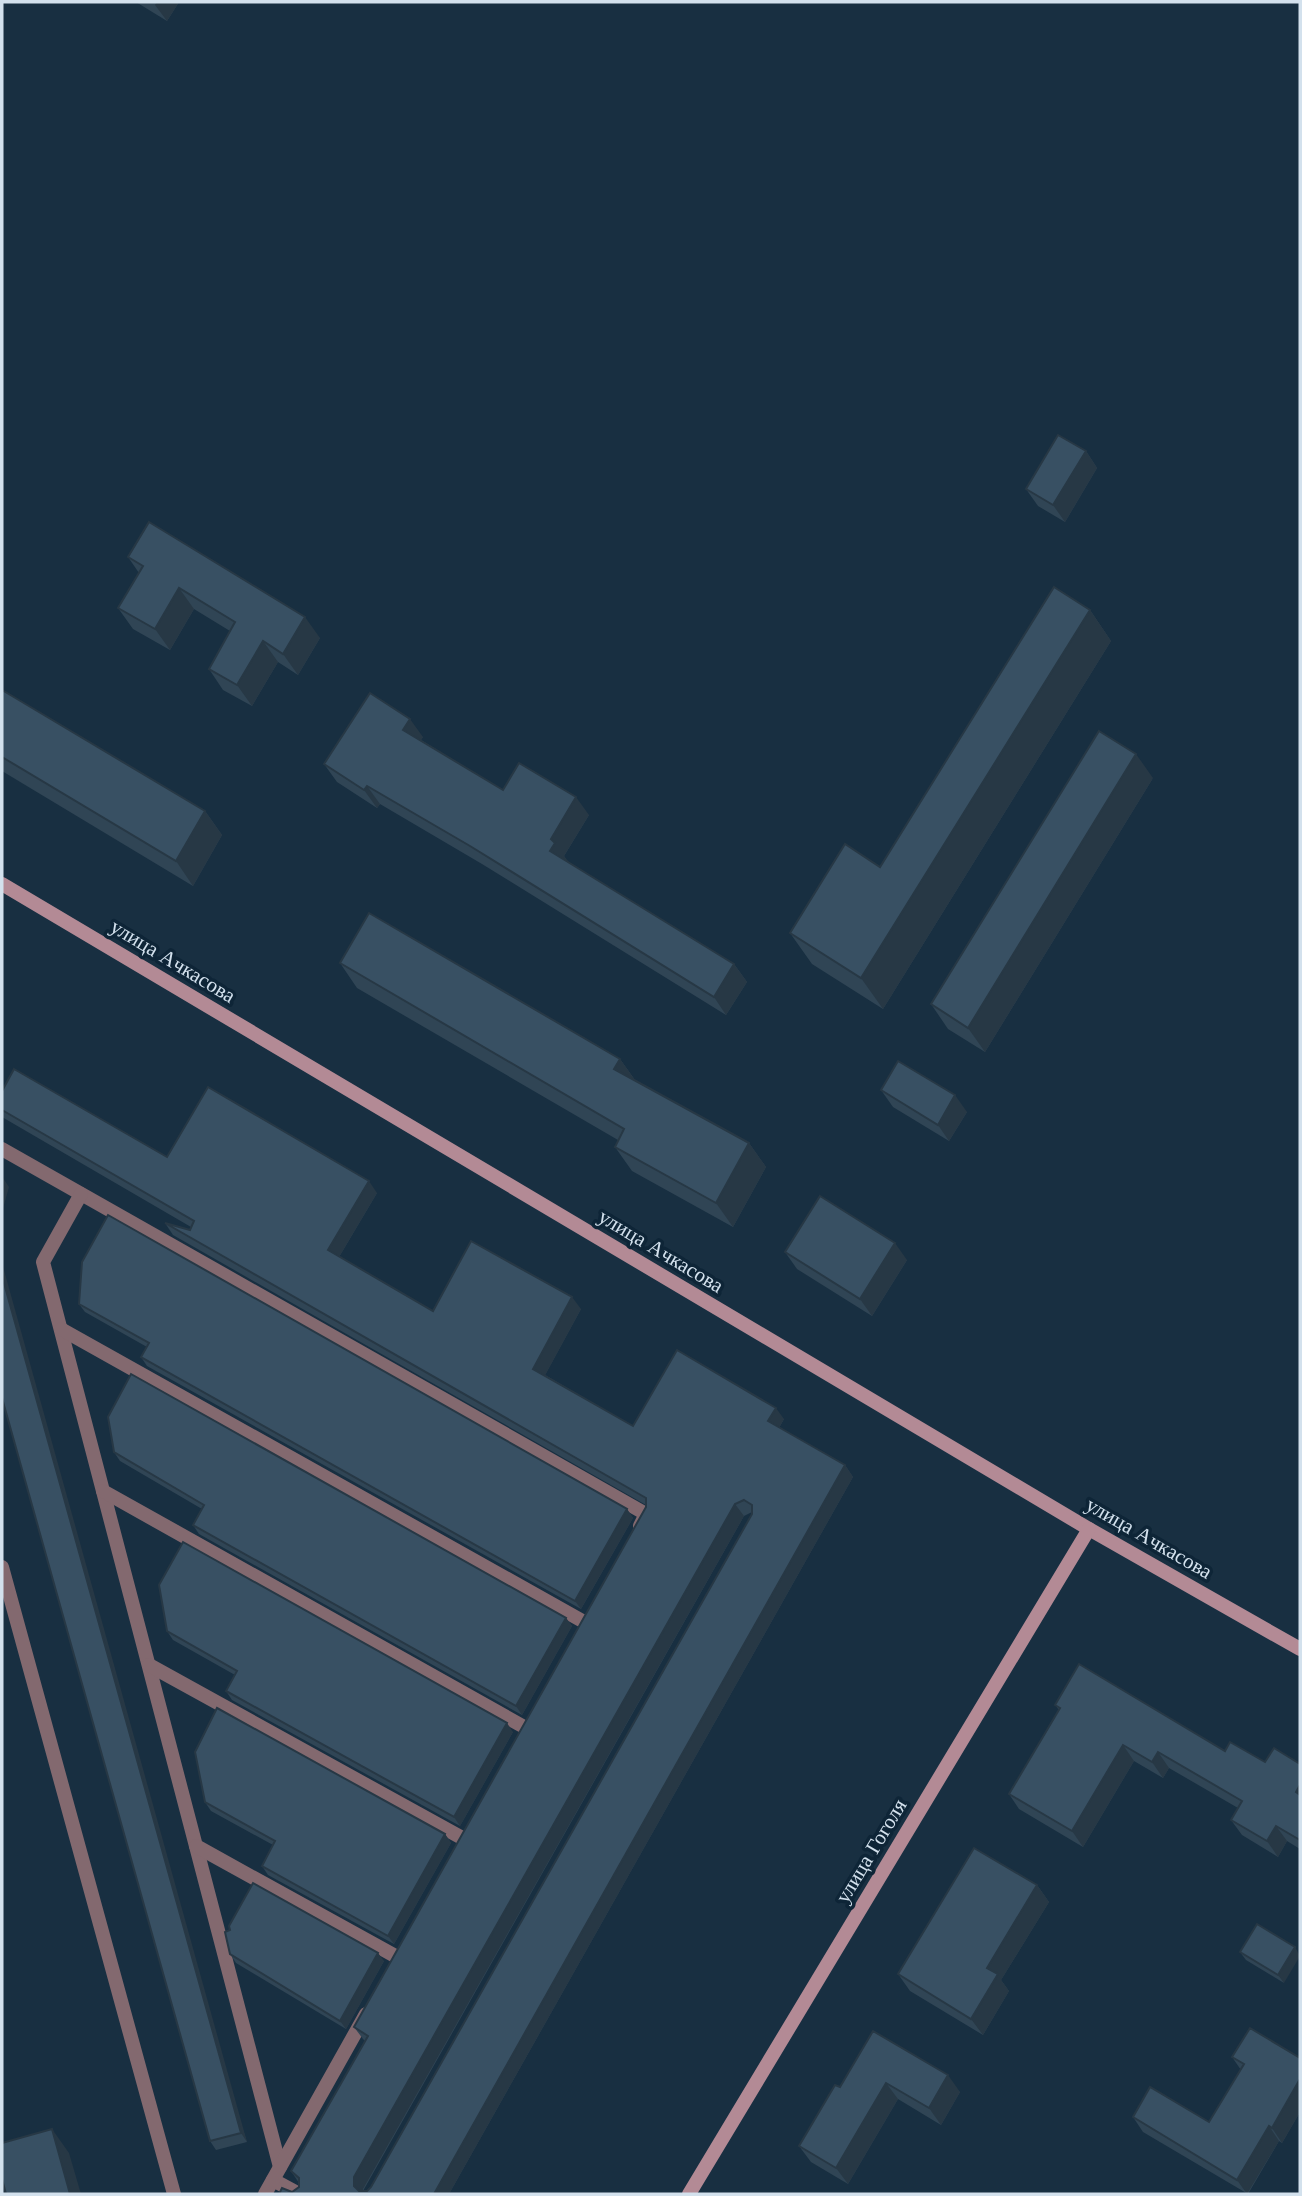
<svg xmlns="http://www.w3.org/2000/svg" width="1302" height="2196" font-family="'Libre Baskerville',serif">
<rect width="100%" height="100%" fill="#182f41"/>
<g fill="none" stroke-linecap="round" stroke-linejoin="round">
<!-- lane -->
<g stroke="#83696f" stroke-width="14">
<path d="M2,1149L646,1514L640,1526"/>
<path d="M81,1194L43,1262L280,2167"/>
<path d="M61,1329L586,1623"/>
<path d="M103,1491L526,1728"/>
<path d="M2,1567L174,2194"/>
<path d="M149,1665L464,1839"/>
<path d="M196,1846L397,1957"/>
<path d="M273,2180L299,2194"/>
<path d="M265,2194L366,2014"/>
</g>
<!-- secondary -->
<g stroke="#b38a95" stroke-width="14">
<path d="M2,884L1089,1529L1300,1649"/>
<path d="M689,2194L1089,1529"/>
</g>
</g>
<!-- wall -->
<g fill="#304555" fill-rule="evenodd">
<path d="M136,2H179L167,21Z"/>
<path d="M1086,451L1097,468L1065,522L1038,506L1026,489Z"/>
<path d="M128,557L320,638L298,675L278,662L252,706L223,690L209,669L230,631L194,609L170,650L133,629L118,608L139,573Z"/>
<path d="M1090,610L1111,641L883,1009L812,964L790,933L880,867Z"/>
<path d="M2,690L205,811L222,835L193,886L2,771Z"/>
<path d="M423,737L421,740L503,790L589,815L564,856L567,861L734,964L747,982L726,1015L482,864L380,804L377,808L337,782L324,764Z"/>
<path d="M1153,778L985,1052L948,1029L931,1004Z"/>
<path d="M340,963L620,1059L635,1080L749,1143L766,1167L733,1227L632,1171L615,1147L618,1140L357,988Z"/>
<path d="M881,1090L967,1112L949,1141L893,1107Z"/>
<path d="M2,1091L167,1157L377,1193L339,1257L433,1311L581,1309L545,1375L633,1426L784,1419L779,1428L845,1465L853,1477L449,2194H279L292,2192L299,2187V2183L291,2171L365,2041L363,2039L354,2027L646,1507V1505L173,1235L165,1223L190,1230L191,1227L2,1117ZM752,1512V1514L371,2187L367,2191H363L744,1516Z"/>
<path d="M785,1252L907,1260L872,1316L797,1269Z"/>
<path d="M79,1304L627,1509L633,1518L581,1609L147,1366L141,1357L147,1347L85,1312Z"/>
<path d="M2,1398L247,2142L216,2150L210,2141Z"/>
<path d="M114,1452L566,1618L572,1626L522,1715L199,1534L193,1525L202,1509L120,1461Z"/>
<path d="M167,1631L513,1732L460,1826L232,1700L226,1691L235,1675L173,1640Z"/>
<path d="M1055,1705L1265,1762L1300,1764V1849L1287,1841L1278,1857L1242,1835L1231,1820L1238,1808L1169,1768L1163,1778L1134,1761L1083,1847L1019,1809L1009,1794L1059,1710Z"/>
<path d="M205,1802L445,1834L451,1843L394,1944L268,1875L262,1866L273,1845L211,1811Z"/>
<path d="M1037,1885L1049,1902L1001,1980L1009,1991L983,2035L910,1991L898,1974Z"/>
<path d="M1257,1924L1284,1983L1246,1960L1240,1952Z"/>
<path d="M230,1930L384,1961L346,2029L236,1963L230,1954Z"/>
<path d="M873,2031L960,2092L941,2125L898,2099L848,2184L811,2162L799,2146L840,2087Z"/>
<path d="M1232,2057L1300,2058V2112L1282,2143L1279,2141L1248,2194L1143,2132L1133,2117L1209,2122L1241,2070Z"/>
</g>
<!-- shaded-wall -->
<g fill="#273845">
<path d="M157,2H179L167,21L155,5Z"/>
<path d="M1086,451L1097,468L1065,522L1053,505Z"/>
<path d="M179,588L194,609L170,650L155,629Z"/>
<path d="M1090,610L1111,641L883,1009L861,978Z"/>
<path d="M305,617L320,638L298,675L283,654Z"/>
<path d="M263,641L278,662L252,706L237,685Z"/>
<path d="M410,719L423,737L416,748L403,730Z"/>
<path d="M1136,754L1153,778L985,1052L968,1028Z"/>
<path d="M367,786L380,804L377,808L364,790Z"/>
<path d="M576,797L589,815L564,856L568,861L563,869L550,851L551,839Z"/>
<path d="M205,811L222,835L193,886L176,861Z"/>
<path d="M734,964L747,982L726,1015L714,997Z"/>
<path d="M620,1059L637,1083L614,1069Z"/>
<path d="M955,1095L967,1112L949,1141L938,1125Z"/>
<path d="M749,1143L766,1167L733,1227L716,1203Z"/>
<path d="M3,1178L9,1187L2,1212V1184Z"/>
<path d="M369,1181L377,1193L336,1262L328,1250Z"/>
<path d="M895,1243L907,1260L872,1316L860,1299Z"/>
<path d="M2,1263L247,2142L241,2133L2,1276Z"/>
<path d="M572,1297L581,1309L542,1381L533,1369Z"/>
<path d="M776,1408L784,1419L776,1433L768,1421Z"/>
<path d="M845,1465L853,1477L449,2194H434Z"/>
<path d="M735,1504L744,1516L363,2189V2194L354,2186V2177Z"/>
<path d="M627,1509L633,1518L581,1609L575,1601Z"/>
<path d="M566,1618L572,1626L522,1715L516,1706Z"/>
<path d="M507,1723L513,1732L460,1826L454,1817Z"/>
<path d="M1123,1745L1134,1761L1083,1847L1072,1831Z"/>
<path d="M1158,1752L1169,1768L1163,1778L1152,1762Z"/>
<path d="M1300,1785V1799L1296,1792Z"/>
<path d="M1276,1826L1287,1841L1278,1857L1267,1841Z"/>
<path d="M445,1834L451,1843L394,1944L388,1936Z"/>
<path d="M1037,1885L1049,1902L1001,1980L1009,1991L983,2035L971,2019L987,1968Z"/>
<path d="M1295,1947L1300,1956L1284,1983L1278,1975Z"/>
<path d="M378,1953L384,1961L346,2029L340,2021Z"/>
<path d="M948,2075L960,2092L941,2125L929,2108Z"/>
<path d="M1300,2079V2112L1282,2143L1272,2128Z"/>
<path d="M886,2083L898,2099L848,2184L836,2168Z"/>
<path d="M1269,2126L1279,2141L1247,2194L1237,2180Z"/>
<path d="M52,2129L69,2153L81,2194H70Z"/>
</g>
<!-- building -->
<g fill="#385063" stroke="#273845" stroke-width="2" fill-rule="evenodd">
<path d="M1058,435L1086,451L1053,505L1026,489Z"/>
<path d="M149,522L305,617L283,654L263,641L237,685L209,669L235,622L179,588L155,629L118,608L143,566L128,557Z"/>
<path d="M1054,587L1090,610L861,978L790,933L845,844L880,867Z"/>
<path d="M2,690L205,811L176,861L2,757Z"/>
<path d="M370,693L410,719L403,730L503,790L519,763L576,797L551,839L555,843L550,851L734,964L714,997L470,846L367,786L364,790L324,764Z"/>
<path d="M1099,731L1136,754L968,1028L931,1004Z"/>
<path d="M369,913L620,1059L614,1069L749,1143L716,1203L615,1147L624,1129L340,963Z"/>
<path d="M898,1061L955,1095L938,1125L881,1090Z"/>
<path d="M14,1069L167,1157L208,1087L369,1181L328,1250L433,1311L471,1241L572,1297L533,1369L633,1426L677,1350L776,1408L768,1421L845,1465L434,2194H279L282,2188L292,2192L299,2187V2178L291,2171L368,2036L354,2027L646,1507V1498L165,1223L190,1230L194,1221L2,1110V1091ZM744,1500L752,1505V1514L371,2187L367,2191H359L354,2186V2177L735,1504Z"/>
<path d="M820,1196L895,1243L860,1299L785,1252Z"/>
<path d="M108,1215L627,1509L575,1601L141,1357L149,1343L79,1304L82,1262Z"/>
<path d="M2,1276L241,2133L210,2141L2,1398Z"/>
<path d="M131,1374L566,1618L516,1706L193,1525L204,1505L114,1452L108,1417Z"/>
<path d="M183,1542L507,1723L454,1817L226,1691L237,1671L167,1631L159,1585Z"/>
<path d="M1079,1664L1225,1751L1230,1742L1265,1762L1274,1748L1300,1764V1785L1296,1792L1300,1795V1840L1276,1826L1267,1841L1231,1820L1242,1801L1158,1752L1152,1762L1123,1745L1072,1831L1009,1794L1060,1708L1055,1705Z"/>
<path d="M217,1708L445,1834L388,1936L262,1866L275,1841L205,1802L195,1752Z"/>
<path d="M974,1848L1037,1885L987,1968L998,1974L971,2019L898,1974Z"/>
<path d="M253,1883L378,1953L340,2021L230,1954L225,1932L230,1930L229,1926Z"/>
<path d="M1257,1924L1295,1947L1278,1975L1240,1952Z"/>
<path d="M1250,2028L1300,2058V2079L1272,2128L1269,2126L1237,2180L1133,2117L1150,2087L1209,2122L1244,2064L1232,2057Z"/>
<path d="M873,2031L948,2075L929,2108L886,2083L836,2168L799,2146L835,2085L840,2087Z"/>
<path d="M52,2129L70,2194H6L2,2179V2143Z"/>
</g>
<g text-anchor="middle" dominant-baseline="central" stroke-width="7" stroke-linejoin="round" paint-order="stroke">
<!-- street labels -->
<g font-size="21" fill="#d3e1ed" stroke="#0e2537">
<text transform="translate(173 961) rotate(31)">улица Ачкасова</text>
<text transform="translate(661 1251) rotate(31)">улица Ачкасова</text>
<text transform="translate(1149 1538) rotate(30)">улица Ачкасова</text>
<text transform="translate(871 1851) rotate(-59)">улица Гоголя</text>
</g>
</g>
<!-- border -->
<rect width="1302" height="2196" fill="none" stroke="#d3e1ed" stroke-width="7"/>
</svg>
